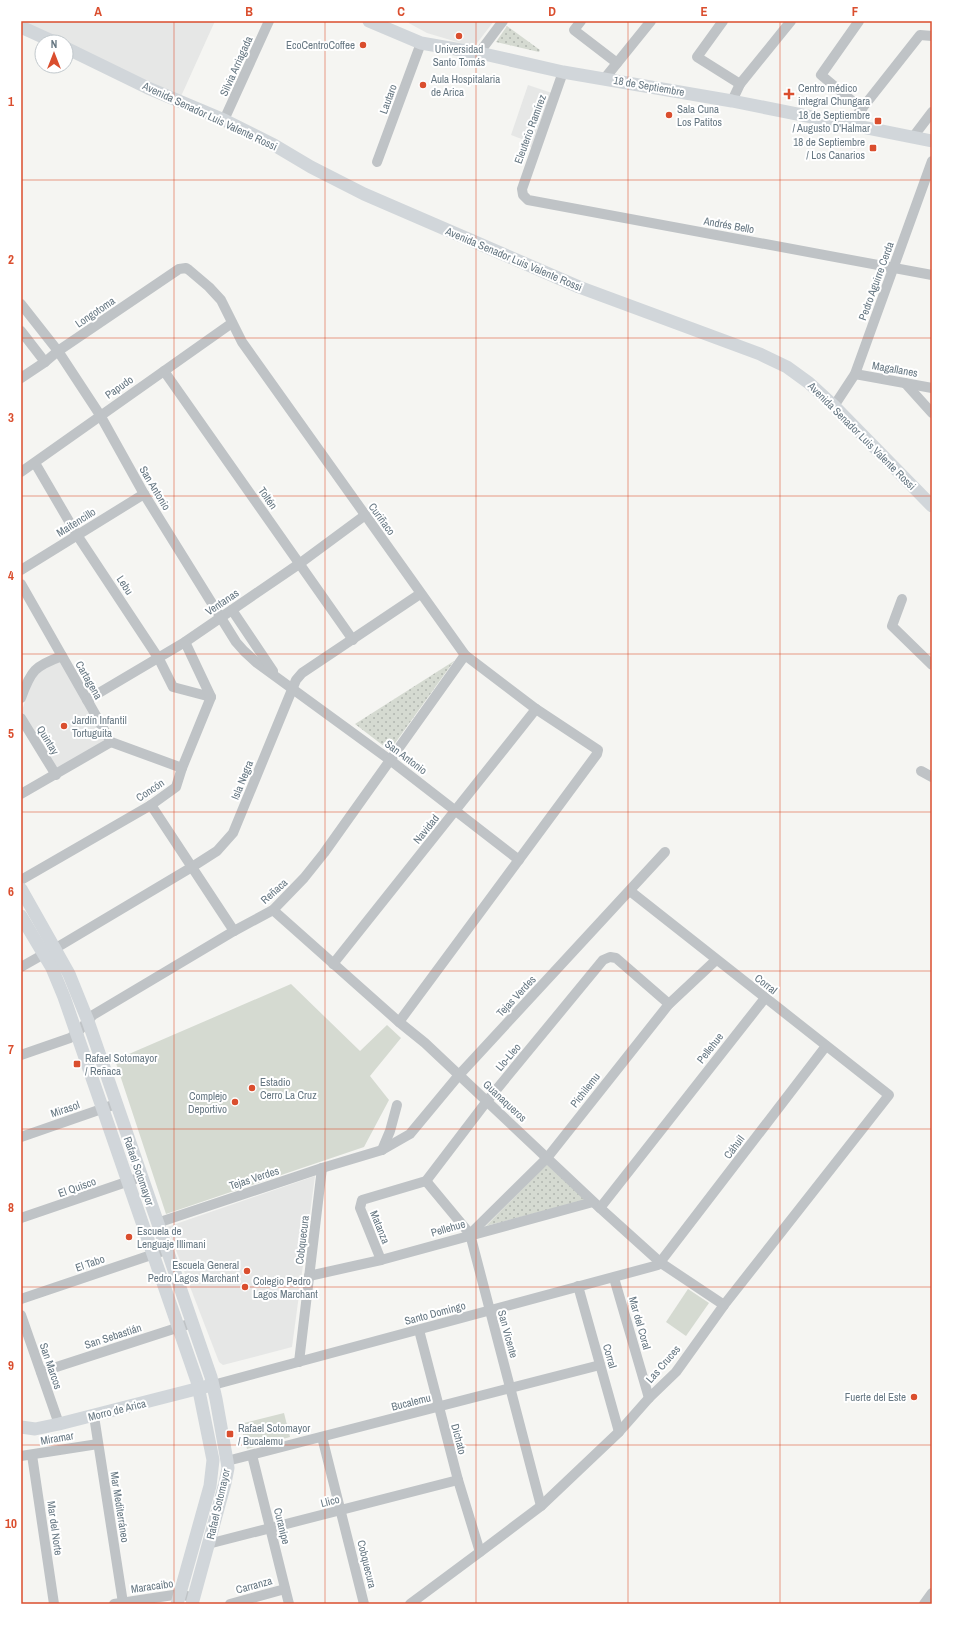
<svg xmlns="http://www.w3.org/2000/svg" width="953" height="1625" font-family="'Archivo Narrow',sans-serif">
<defs>
<pattern id="grass-dots" width="8" height="8" patternUnits="userSpaceOnUse"><rect width="8" height="8" fill="#d5dad1"/><path d="M2 2h.1M6 6h.1" fill="none" stroke="#b1b6af" stroke-width="1.8" stroke-linecap="round"/></pattern>
</defs>
<rect width="100%" height="100%" fill="#f5f5f2"/>
<!-- built -->
<g fill="#e6e7e6">
<path d="M21,21H215L178,103L66,42H42Z"/>
<path d="M405,21H494L474,47L427,33Z"/>
<path d="M528,85L552,93L533,148L526,146L527,141L511,135Z"/>
<path d="M61,661L106,740L57,769L22,711L31,680L46,667Z"/>
<path d="M315,1176L292,1347L223,1365L219,1362L167,1227Z"/>
</g>
<!-- grass -->
<g fill="url(#grass-dots)">
<path d="M507,26L540,50L539,52L496,42Z"/>
<path d="M454,661L393,746L385,747L355,724Z"/>
<path d="M547,1164L585,1200L486,1226Z"/>
</g>
<!-- pitch -->
<g fill="#d5dad1">
<path d="M291,984L360,1051L387,1025L401,1038L370,1076L389,1100L364,1147L166,1214L115,1060Z"/>
<path d="M688,1289L709,1303L686,1336L666,1322Z"/>
<path d="M284,1413L290,1437L247,1449L240,1424Z"/>
</g>
<g fill="none" stroke-linecap="round" stroke-linejoin="round">
<!-- street -->
<g stroke="#bfc3c6" stroke-width="10">
<path d="M581,21L574,30L617,63"/>
<path d="M723,21L697,57L740,84"/>
<path d="M859,21L821,75L862,109"/>
<path d="M479,53L503,21"/>
<path d="M563,72L522,189L523,195L528,200L932,275"/>
<path d="M605,78L651,21"/>
<path d="M732,101L740,84L791,21"/>
<path d="M224,120L269,21"/>
<path d="M849,125L920,35L932,36"/>
<path d="M913,137L932,112"/>
<path d="M377,162L421,43"/>
<path d="M21,304L58,351L100,415L144,494L236,642L244,651L257,663L390,760L519,860"/>
<path d="M21,331L45,362"/>
<path d="M164,371L353,640"/>
<path d="M855,374L932,388"/>
<path d="M21,378L45,362L58,351L179,269L186,268L189,270L209,287L221,300L242,342L465,655L536,709L598,750L597,754L399,1022"/>
<path d="M905,383L932,413"/>
<path d="M834,406L855,374L932,161"/>
<path d="M35,463L77,535L159,659L173,687L211,697"/>
<path d="M21,472L232,323"/>
<path d="M21,570L144,494"/>
<path d="M21,584L111,742L182,768"/>
<path d="M902,599L892,626L932,665"/>
<path d="M232,610L273,671"/>
<path d="M21,698C31,670 35,666 62,656"/>
<path d="M87,700L185,642L299,564L364,516"/>
<path d="M21,718L56,775"/>
<path d="M921,771L932,777"/>
<path d="M21,794L111,742"/>
<path d="M151,805L234,931"/>
<path d="M21,880L151,805L176,787L182,768L211,697L185,642"/>
<path d="M273,910L399,1022L425,1043L600,1208L661,1263L724,1305"/>
<path d="M56,948L192,867L217,851L233,833L296,680L302,673L420,594"/>
<path d="M333,964L536,709"/>
<path d="M21,967L44,954"/>
<path d="M21,1055L70,1038L77,1033L93,1015L234,931L273,910L304,878L324,853L465,655"/>
<path d="M21,1137L116,1104"/>
<path d="M382,1150L390,1131L397,1105"/>
<path d="M426,1181L470,1234L541,1506"/>
<path d="M600,1208L765,998"/>
<path d="M21,1218L141,1177"/>
<path d="M157,1223L322,1168L382,1150L410,1134L459,1075L665,852"/>
<path d="M470,1234L547,1158L669,1004L716,960"/>
<path d="M381,1260L360,1208L362,1200L426,1181L487,1101L603,960L610,957L616,958L669,1004"/>
<path d="M309,1276L381,1260L593,1202"/>
<path d="M614,1278L649,1398"/>
<path d="M578,1286L619,1432"/>
<path d="M21,1299L166,1250"/>
<path d="M21,1315L59,1424"/>
<path d="M419,1330L458,1480L480,1552"/>
<path d="M299,1362L322,1168"/>
<path d="M41,1372L192,1323"/>
<path d="M213,1385L658,1265L826,1046"/>
<path d="M94,1416L123,1603"/>
<path d="M322,1437L364,1604"/>
<path d="M32,1455L54,1604"/>
<path d="M252,1455L289,1604"/>
<path d="M21,1456L98,1444"/>
<path d="M227,1461L600,1365"/>
<path d="M208,1544L458,1480"/>
<path d="M114,1604L180,1594L194,1598"/>
<path d="M230,1604L285,1589"/>
<path d="M410,1604L480,1552L541,1506L619,1432L649,1398L676,1372L724,1305L889,1095L630,891"/>
<path d="M924,1604L932,1593"/>
</g>
<!-- secondary -->
<g stroke="#d1d6da" stroke-width="13">
<path d="M369,21L421,43L484,54L563,72L732,101L932,141"/>
<path d="M21,27L54,42"/>
<path d="M66,48L148,88L224,120L274,145L311,167L364,194L579,287L760,354L787,367L809,383L834,406L932,506"/>
<path d="M21,889L69,974L88,1021L211,1377L216,1399L227,1461L228,1468L225,1483L192,1604"/>
<path d="M21,916L52,968L64,997L197,1381L213,1460L210,1486L177,1604"/>
<path d="M21,1427L35,1429L59,1424L208,1386"/>
</g>
</g>
<!-- grid -->
<path fill="none" stroke="#da4e2e" stroke-width="1" stroke-opacity="0.55" d="M174,21V1604M325,21V1604M476,21V1604M628,21V1604M780,21V1604M21,180H932M21,338H932M21,496H932M21,654H932M21,812H932M21,971H932M21,1129H932M21,1287H932M21,1445H932"/>
<!-- markers -->
<g fill="#da4e2e" stroke="#fff" stroke-width="1.5">
<circle cx="459" cy="36" r="4"/>
<circle cx="363" cy="45" r="4"/>
<circle cx="423" cy="85" r="4"/>
<path d="M787 88h4v4h4v4h-4v4h-4v-4h-4v-4h4z"/>
<circle cx="669" cy="115" r="4"/>
<rect x="874" y="117" width="8" height="8" rx="2"/>
<rect x="869" y="144" width="8" height="8" rx="2"/>
<circle cx="64" cy="726" r="4"/>
<rect x="73" y="1060" width="8" height="8" rx="2"/>
<circle cx="252" cy="1088" r="4"/>
<circle cx="235" cy="1102" r="4"/>
<circle cx="129" cy="1237" r="4"/>
<circle cx="247" cy="1271" r="4"/>
<circle cx="245" cy="1287" r="4"/>
<circle cx="914" cy="1397" r="4"/>
<rect x="226" y="1430" width="8" height="8" rx="2"/>
</g>
<g text-anchor="middle" dominant-baseline="central" stroke-width="4" stroke-linejoin="round" paint-order="stroke">
<!-- poi labels -->
<g font-size="11" fill="#667782" stroke="#fff" text-anchor="start">
<text x="355" y="45" text-anchor="end">EcoCentroCoffee</text>
<text x="459" y="49" text-anchor="middle">Universidad<tspan x="459" dy="13">Santo Tomás</tspan></text>
<text x="431" y="79">Aula Hospitalaria<tspan x="431" dy="13">de Arica</tspan></text>
<text x="798" y="88">Centro médico<tspan x="798" dy="13">integral Chungara</tspan></text>
<text x="677" y="109">Sala Cuna<tspan x="677" dy="13">Los Patitos</tspan></text>
<text x="870" y="115" text-anchor="end">18 de Septiembre<tspan x="870" dy="13">/ Augusto D'Halmar</tspan></text>
<text x="865" y="142" text-anchor="end">18 de Septiembre<tspan x="865" dy="13">/ Los Canarios</tspan></text>
<text x="72" y="720">Jardín Infantil<tspan x="72" dy="13">Tortuguita</tspan></text>
<text x="85" y="1058">Rafael Sotomayor<tspan x="85" dy="13">/ Reñaca</tspan></text>
<text x="260" y="1082">Estadio<tspan x="260" dy="13">Cerro La Cruz</tspan></text>
<text x="227" y="1096" text-anchor="end">Complejo<tspan x="227" dy="13">Deportivo</tspan></text>
<text x="137" y="1231">Escuela de<tspan x="137" dy="13">Lenguaje Illimani</tspan></text>
<text x="239" y="1265" text-anchor="end">Escuela General<tspan x="239" dy="13">Pedro Lagos Marchant</tspan></text>
<text x="253" y="1281">Colegio Pedro<tspan x="253" dy="13">Lagos Marchant</tspan></text>
<text x="906" y="1397" text-anchor="end">Fuerte del Este</text>
<text x="238" y="1428">Rafael Sotomayor<tspan x="238" dy="13">/ Bucalemu</tspan></text>
</g>
<!-- street labels -->
<g font-size="11" fill="#667782" stroke="#fff">
<text transform="translate(236 66) rotate(-66)">Silvia Arriagada</text>
<text transform="translate(649 86) rotate(10)">18 de Septiembre</text>
<text transform="translate(388 99) rotate(-70)">Lautaro</text>
<text transform="translate(210 116) rotate(25)">Avenida Senador Luis Valente Rossi</text>
<text transform="translate(530 129) rotate(-70)">Eleuterio Ramírez</text>
<text transform="translate(729 225) rotate(10)">Andrés Bello</text>
<text transform="translate(514 259) rotate(23)">Avenida Senador Luis Valente Rossi</text>
<text transform="translate(876 281) rotate(-70)">Pedro Aguirre Cerda</text>
<text transform="translate(95 312) rotate(-34)">Longotoma</text>
<text transform="translate(895 369) rotate(10)">Magallanes</text>
<text transform="translate(119 387) rotate(-35)">Papudo</text>
<text transform="translate(862 436) rotate(45)">Avenida Senador Luis Valente Rossi</text>
<text transform="translate(155 488) rotate(59)">San Antonio</text>
<text transform="translate(268 498) rotate(55)">Toltén</text>
<text transform="translate(382 519) rotate(54)">Curiñaco</text>
<text transform="translate(76 522) rotate(-32)">Maitencillo</text>
<text transform="translate(125 585) rotate(57)">Lebu</text>
<text transform="translate(222 602) rotate(-34)">Ventanas</text>
<text transform="translate(89 680) rotate(60)">Cartagena</text>
<text transform="translate(48 740) rotate(58)">Quintay</text>
<text transform="translate(406 757) rotate(37)">San Antonio</text>
<text transform="translate(242 780) rotate(-68)">Isla Negra</text>
<text transform="translate(150 790) rotate(-34)">Concón</text>
<text transform="translate(426 829) rotate(-51)">Navidad</text>
<text transform="translate(274 891) rotate(-42)">Reñaca</text>
<text transform="translate(766 984) rotate(38)">Corral</text>
<text transform="translate(516 996) rotate(-47)">Tejas Verdes</text>
<text transform="translate(710 1048) rotate(-52)">Pellehue</text>
<text transform="translate(508 1057) rotate(-50)">Llo-Lleo</text>
<text transform="translate(585 1090) rotate(-52)">Pichilemu</text>
<text transform="translate(505 1101) rotate(43)">Guanaqueros</text>
<text transform="translate(65 1109) rotate(-19)">Mirasol</text>
<text transform="translate(734 1147) rotate(-53)">Cáhuil</text>
<text transform="translate(139 1171) rotate(71)">Rafael Sotomayor</text>
<text transform="translate(254 1178) rotate(-18)">Tejas Verdes</text>
<text transform="translate(77 1187) rotate(-19)">El Quisco</text>
<text transform="translate(380 1227) rotate(68)">Matanza</text>
<text transform="translate(448 1228) rotate(-16)">Pellehue</text>
<text transform="translate(302 1240) rotate(-83)">Cobquecura</text>
<text transform="translate(90 1263) rotate(-19)">El Tabo</text>
<text transform="translate(435 1313) rotate(-15)">Santo Domingo</text>
<text transform="translate(640 1323) rotate(74)">Mar del Coral</text>
<text transform="translate(508 1334) rotate(75)">San Vicente</text>
<text transform="translate(113 1336) rotate(-18)">San Sebastián</text>
<text transform="translate(610 1356) rotate(74)">Corral</text>
<text transform="translate(663 1364) rotate(-49)">Las Cruces</text>
<text transform="translate(51 1366) rotate(71)">San Marcos</text>
<text transform="translate(411 1402) rotate(-14)">Bucalemu</text>
<text transform="translate(117 1410) rotate(-14)">Morro de Arica</text>
<text transform="translate(57 1438) rotate(-10)">Miramar</text>
<text transform="translate(459 1439) rotate(75)">Dichato</text>
<text transform="translate(330 1501) rotate(-14)">Llico</text>
<text transform="translate(218 1504) rotate(-77)">Rafael Sotomayor</text>
<text transform="translate(120 1507) rotate(81)">Mar Mediterráneo</text>
<text transform="translate(282 1526) rotate(76)">Curanipe</text>
<text transform="translate(55 1528) rotate(82)">Mar del Norte</text>
<text transform="translate(367 1564) rotate(76)">Cobquecura</text>
<text transform="translate(254 1585) rotate(-15)">Carranza</text>
<text transform="translate(152 1586) rotate(-8)">Maracaibo</text>
</g>
</g>
<!-- border -->
<rect width="953" height="1625" fill="none" stroke="#ffffff" stroke-width="44"/>
<!-- north arrow -->
<g transform="translate(54 54)"><circle r="19" fill="#ffffff" stroke="#c2c9cd"/>
<path d="M0-3L7 15L0 10L-7 15Z" fill="#da4e2e"/>
<text y="-6" font-size="11" font-weight="bold" text-anchor="middle" fill="#667782">N</text>
</g>
<rect x="22" y="22" width="909" height="1581" fill="none" stroke="#da4e2e" stroke-width="1.5"/>
<g font-size="13" text-anchor="middle" font-weight="bold" fill="#da4e2e">
<text x="98" y="16">A</text>
<text x="249" y="16">B</text>
<text x="401" y="16">C</text>
<text x="552" y="16">D</text>
<text x="704" y="16">E</text>
<text x="855" y="16">F</text>
<text x="11" y="106">1</text>
<text x="11" y="264">2</text>
<text x="11" y="422">3</text>
<text x="11" y="580">4</text>
<text x="11" y="738">5</text>
<text x="11" y="896">6</text>
<text x="11" y="1054">7</text>
<text x="11" y="1212">8</text>
<text x="11" y="1370">9</text>
<text x="11" y="1528">10</text>
</g>
</svg>
